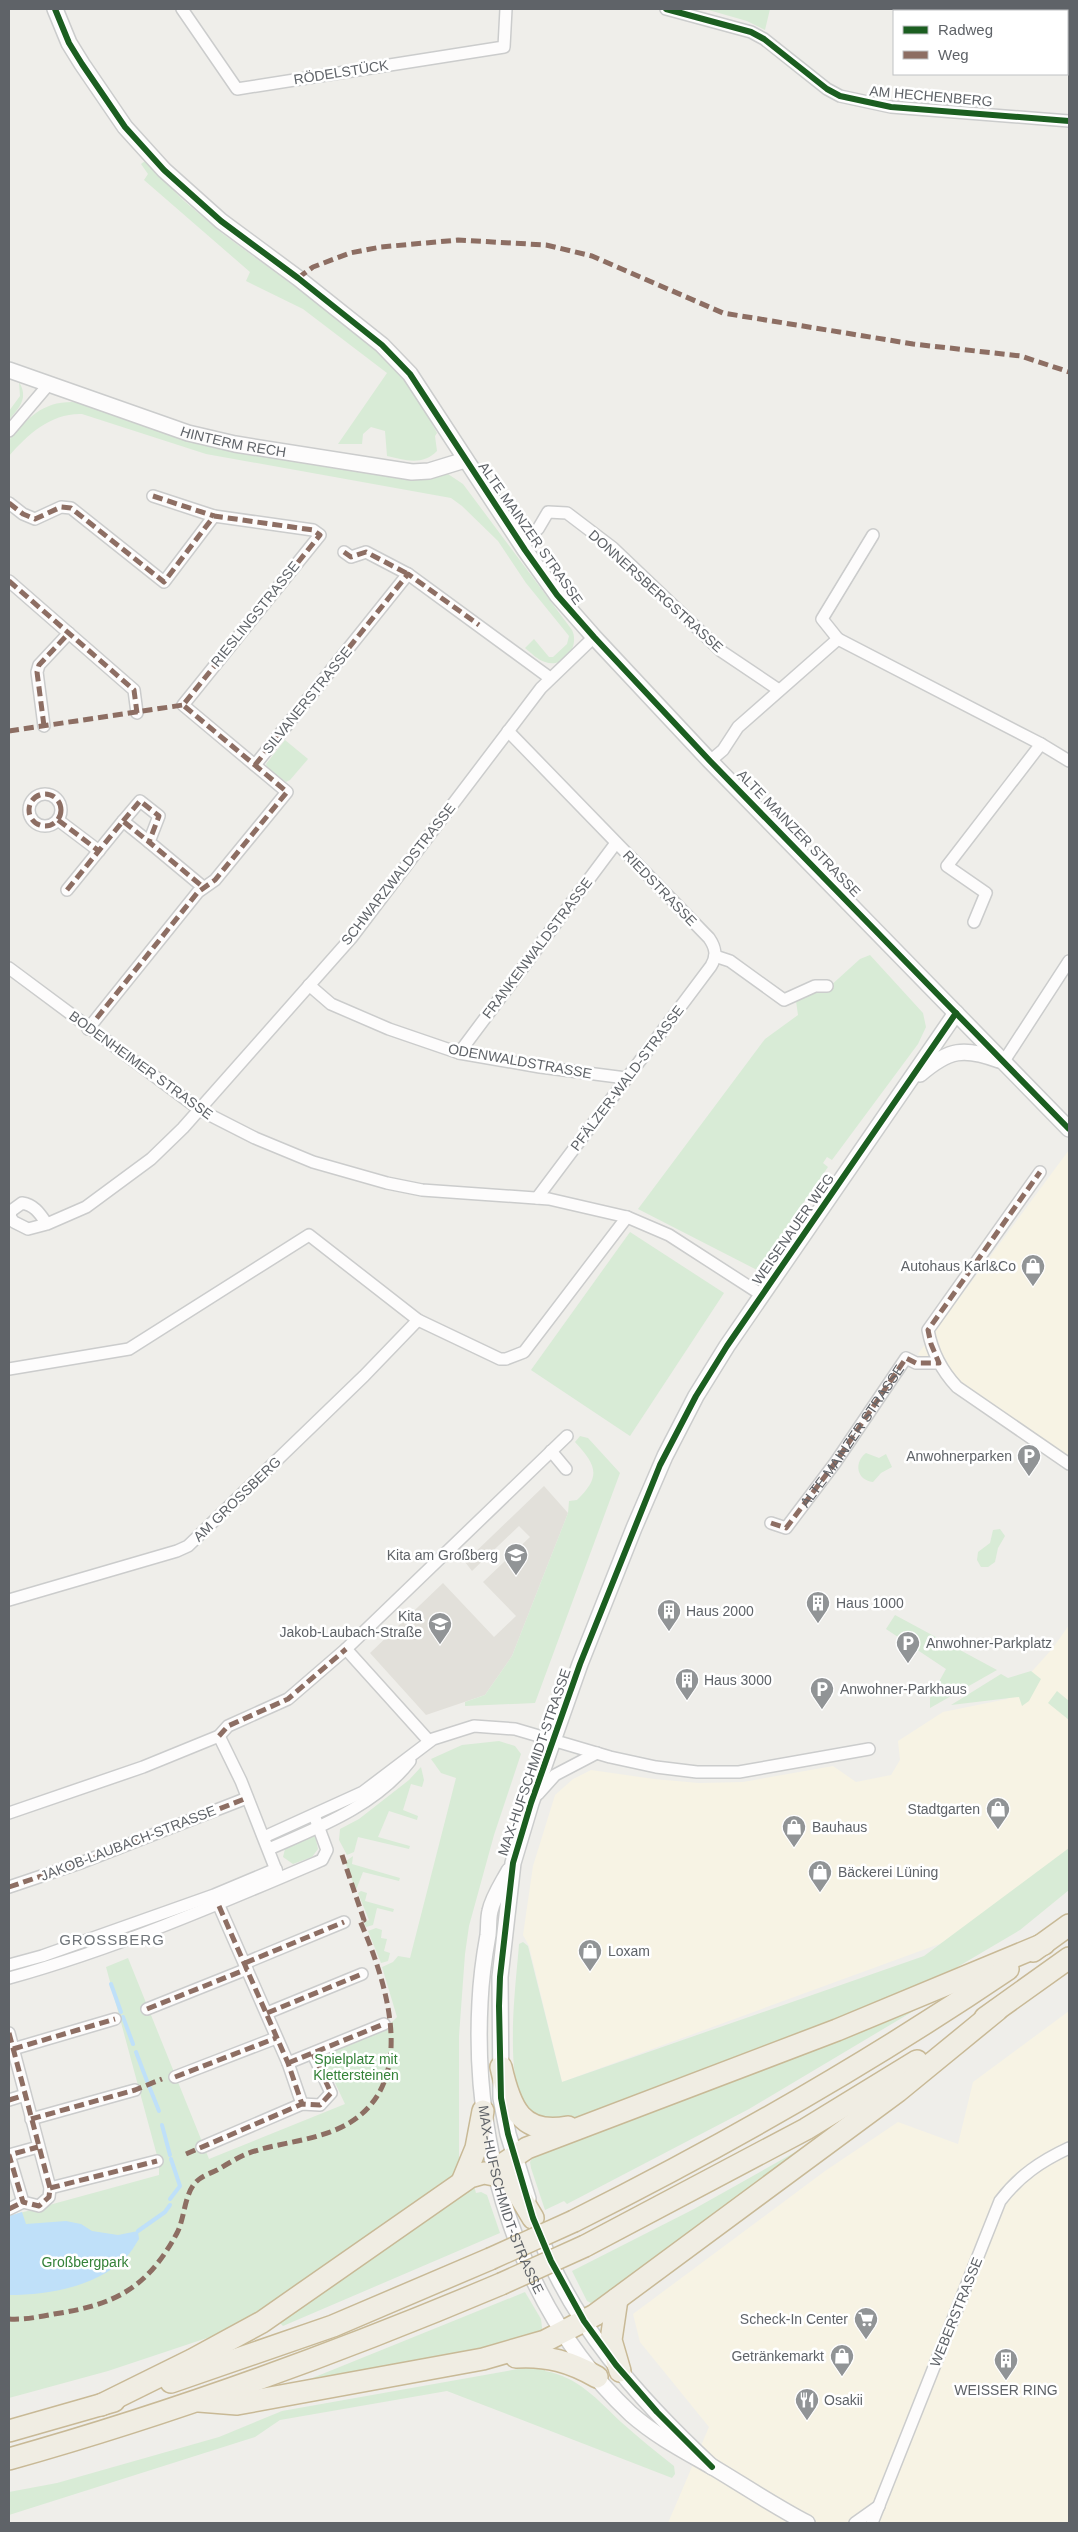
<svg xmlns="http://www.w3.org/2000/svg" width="1078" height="2532" font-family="Helvetica,sans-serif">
<rect width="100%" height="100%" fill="#efeeea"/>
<!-- commercial -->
<g fill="#f7f3e4">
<path d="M1069,1150V1472L918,1354Z"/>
<path d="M1069,1625V1870L1016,1916L562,2082L529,1946L523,1935L533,1866L555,1795L573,1779L591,1770L654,1779L699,1783L743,1782L833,1766L856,1782L891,1775L900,1760L898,1741L943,1712L1007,1699L1053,1648Z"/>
<path d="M1069,2011V2523H668L709,2427L640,2342L633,2314L825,2171L898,2122L958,2144L973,2082Z"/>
</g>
<!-- education -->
<path fill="#e2e0da" d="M544,1486L568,1513L512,1656L485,1695L426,1715L370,1653L443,1583L494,1637L516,1616L483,1582L530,1537L519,1526L472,1571L465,1562Z"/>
<!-- green -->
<g fill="#d8ebd6">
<path d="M705,9H770L765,30L747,21Z"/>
<path d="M145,161L183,200L223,234L305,294L394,364L418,398L437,433L435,436L437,451C423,466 404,460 387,456L385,431L371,427L363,434L362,444H338L387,373L303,309L246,281L250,272L144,180L148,174L141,164Z"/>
<path d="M19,382C29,398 19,408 9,420V411L20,396Z"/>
<path d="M72,402L83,403L158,431L210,446L405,479L448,474L463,484L572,630C580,646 564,669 545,662C538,660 531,653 525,648L534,639L549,657H553L567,644L569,636L526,583L498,541L462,506L451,498L206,454L82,414C51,413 28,434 9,456V440C28,418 42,402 72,402Z"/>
<path d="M285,740L308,759L290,780L286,782L267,768L266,764Z"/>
<path d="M870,955L923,1013L926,1027L918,1044L832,1160L827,1157L823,1163L828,1167L757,1270L638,1209L765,1039L798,1015L796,1001L828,988L860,959Z"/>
<path d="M630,1232L724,1293L630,1436L531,1370Z"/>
<path d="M580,1436L588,1438L620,1473L535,1703L465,1706V1702L485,1695L512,1656L568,1513L569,1501L577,1500C602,1476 596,1465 575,1442Z"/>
<path d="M866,1453L879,1458L886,1454L892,1467L881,1473L873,1482C856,1480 854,1462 866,1453Z"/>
<path d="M1000,1529L1005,1536L998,1548L995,1562L988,1567H981L977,1560L978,1552L990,1543L993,1530Z"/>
<path d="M895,1615L997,1670L930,1708V1698L946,1669L886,1629Z"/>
<path d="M1031,1671L1041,1679L1029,1701L1022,1706L1019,1697L951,1705L1001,1674L1008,1678Z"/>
<path d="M1057,1691L1069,1701V1720L1048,1703Z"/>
<path d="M499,1741L515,1746L521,1754L494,1835L469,1926L465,1954L459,2036V2169L447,2183L234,2329L108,2371L9,2398V2216L159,2175V2163L106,1967L128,1958L209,2159L345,2104L321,2053L388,2026L397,2017L382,1967L393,1962L398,1956L410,1958L456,1778L441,1773L431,1759L462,1745Z"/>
<path d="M421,1767L424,1780L422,1787L411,1784L403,1810L418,1816L417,1820L389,1811L378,1837L410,1846L409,1849L358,1837L354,1852L347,1855L339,1840L340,1829L359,1819L409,1780Z"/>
<path d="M315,1835L318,1849L312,1857L293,1864L283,1857L285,1849Z"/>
<path d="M1069,1848V1890L1020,1930L954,1969L888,2001L578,2119C563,2122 547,2122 533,2115C500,2097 517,1976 519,1944L523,1942L528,1946L562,2082L924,1956Z"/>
<path d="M353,1856L352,1864L400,1878L399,1881L363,1872L356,1890L345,1862Z"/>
<path d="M361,1891L367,1893L365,1901L394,1909L393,1912L377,1908L373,1925L366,1927L364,1922L369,1920L358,1893Z"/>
<path d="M376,1928L382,1930L381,1938L387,1939L384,1951L390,1953L388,1961L381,1963L368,1931Z"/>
<path d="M937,1997L749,2109L567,2204L564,2201L545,2210L531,2168L530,2162L535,2154Z"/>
<path d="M838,2128L598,2306L595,2301L591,2303L587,2301L572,2271L694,2209Z"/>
<path d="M474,2186L476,2193L481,2192L487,2195L500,2233L283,2326L279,2322Z"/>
<path d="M525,2292L541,2319L543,2336L305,2381Z"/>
<path d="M546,2364L545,2371C578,2377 597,2399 621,2422C638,2437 656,2452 674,2466L675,2474L672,2478L447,2391L280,2420L255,2437L9,2515V2492L57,2483L219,2437L282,2411Z"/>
</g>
<!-- water -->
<path fill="#bfe0f9" d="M22,2212L26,2224L66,2221L81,2224L92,2231L118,2235L138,2231L139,2239C135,2245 131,2253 125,2258C96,2287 48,2295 9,2295V2216Z"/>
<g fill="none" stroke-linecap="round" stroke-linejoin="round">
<!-- stream -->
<g stroke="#bfe0f9" stroke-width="4">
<path d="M111,1984L121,2012"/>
<path d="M123,2017L133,2044"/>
<path d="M136,2052L147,2081"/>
<path d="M149,2086L159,2111"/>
<path d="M162,2125L170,2155"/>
<path d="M170,2199L180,2186L171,2159"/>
<path d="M138,2231L165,2212L170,2205"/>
</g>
<!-- minor casing -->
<g stroke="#cbcccc" stroke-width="14">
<g id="minor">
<path d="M182,9L237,89L504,47L506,9"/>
<path d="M666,9L751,32L764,39L827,89L840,96L891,107L1069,121"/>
<path d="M9,431L49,384"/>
<path d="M153,496L214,516"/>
<path d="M9,503L23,514L35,519L61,507L71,508L164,582L214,516L313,530L320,535L183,705L287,792L215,880L198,892L88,1029"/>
<path d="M538,529L548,512L567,513L613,548L721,651L779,690"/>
<path d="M344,552L351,557L366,552L408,574"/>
<path d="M9,581L134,690L137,713"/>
<path d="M838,639L822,619L873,535"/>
<path d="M44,726L37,672L39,665L69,633"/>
<path d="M508,731L709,938C716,948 717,956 711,966L537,1198"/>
<path d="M710,761L723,750L738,727L838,639L1041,744L1069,761"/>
<path d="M255,765L408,574L550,678"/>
<circle cx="45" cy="810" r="16"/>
<path d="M58,820L99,851"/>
<path d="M123,821L140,801L159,816L149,842L203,887"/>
<path d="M67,890L123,821L149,842"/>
<path d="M974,922L986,893L947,866L1041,744"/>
<path d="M715,956L730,961L784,1000L815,986H827"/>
<path d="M9,968L200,1110L255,1138L313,1162L387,1183L422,1190L549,1199L627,1217L669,1235L762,1295"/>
<path d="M309,985L331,1004L389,1029L459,1053L540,1067L626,1078"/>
<path d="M459,1053L616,843"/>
<path d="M1004,1061L1069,961"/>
<path d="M1040,1172L928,1330C932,1352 941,1370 957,1387L1069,1464"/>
<path d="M47,1224C40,1214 35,1205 22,1203L11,1211L10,1217L14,1222L28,1229L47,1224L86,1207L151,1159L183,1128L352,937L541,688L594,637"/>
<path d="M9,1369L129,1349L309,1235L418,1320L500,1359H506L524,1352L627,1217"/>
<path d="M551,1451L566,1469"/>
<path d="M771,1523L786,1528L835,1463L906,1358L916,1363H939"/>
<path d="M9,1600L177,1551L188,1546L364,1376L418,1320"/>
<path d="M346,1649L429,1741"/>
<path d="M219,1736L241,1781L278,1875"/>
<path d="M538,1794L555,1775L597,1753"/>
<path d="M9,1813L143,1767L219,1736L228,1726L288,1699L346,1649L567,1436"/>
<path d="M264,1837L363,1792L433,1739L474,1726L515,1729L610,1757L656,1767L697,1772H739L869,1749"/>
<path d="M269,1849C319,1827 375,1806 410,1761"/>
<path d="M9,1887L83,1862L247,1798"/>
<path d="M216,1899L288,2063L302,2104"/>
<path d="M245,1963L344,1922"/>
<path d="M9,1965L42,1956L214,1895L276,1869"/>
<path d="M9,1978C117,1948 219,1904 322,1860L327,1850L314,1815"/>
<path d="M147,2009L247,1969"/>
<path d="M267,2013L362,1974"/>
<path d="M9,2033L50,2188L49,2197L39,2206L23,2202L9,2155L38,2147"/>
<path d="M13,2049L115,2019"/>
<path d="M288,2063L384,2024"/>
<path d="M175,2077L276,2038"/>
<path d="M9,2100L25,2095"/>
<path d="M31,2119L135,2090"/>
<path d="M202,2147L302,2104L320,2105L331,2093L313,2054"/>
<path d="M50,2188L157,2161"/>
<path d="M9,2209L23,2202"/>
<path d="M855,2523L879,2506"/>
<path d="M872,2523L1000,2201C1019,2176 1041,2161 1069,2148"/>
</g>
</g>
<!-- tertiary casing -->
<g stroke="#cbcccc" stroke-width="18">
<g id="tertiary">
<path d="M55,9L69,43L82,64L125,127L164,170L221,221L298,278L382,345L410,374L525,550L557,595L594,637L710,761L1069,1129"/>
<path id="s1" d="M9,370L188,433L235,444L412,472L429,471L465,460"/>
<path d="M920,1074C949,1049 964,1047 999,1060"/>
<path id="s2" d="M509,1871C502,1884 493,1897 490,1911C488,1919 489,1927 488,1935C484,1957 481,1979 480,2002C472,2150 520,2310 631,2414C656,2436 683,2450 711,2466C743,2485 774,2506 807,2523"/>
<path d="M528,2199L508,2134L501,2098L500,1977L513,1863L531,1803L580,1664L634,1528L665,1456L696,1396L727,1346L956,1013"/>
<path d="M537,2228C569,2322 640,2400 712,2467"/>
</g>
</g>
<!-- motorway casing -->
<g stroke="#c8b996" stroke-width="24">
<g id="motorway">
<path d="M1033,1951L1069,1925"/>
<path d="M985,2018L1069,1958"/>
<path d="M501,2067C510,2107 521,2136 568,2127"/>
<path d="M495,2174L503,2164L527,2148L837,2030L1044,1944"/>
<path d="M462,2182L476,2148L483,2111"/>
<path d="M574,2221C724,2146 869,2063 1008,1969"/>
<path d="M585,2246L806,2129L917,2061"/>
<path d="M617,2299L611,2340L620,2371"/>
<path d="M516,2357C547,2355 571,2362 597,2377"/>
<path d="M171,2382L333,2326L490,2259"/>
<path d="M199,2401L237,2404L483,2359L545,2341L595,2315L898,2091L997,2010"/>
<path d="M101,2405L192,2360L262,2322L470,2177L484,2173L509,2178L533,2218"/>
<path d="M9,2431L114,2401"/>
<path d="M9,2459C177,2412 340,2352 501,2284"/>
</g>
</g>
<!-- minor -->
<use href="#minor" stroke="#fdfcfc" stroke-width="11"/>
<!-- tertiary -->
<use href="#tertiary" stroke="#fdfcfc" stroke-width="15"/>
<!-- motorway -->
<use href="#motorway" stroke="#f0ede3" stroke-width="21"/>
<!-- motorway-bridge casing -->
<g stroke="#c8b996" stroke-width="24" stroke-linecap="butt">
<g id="motorway-bridge">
<path d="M490,2259L574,2221"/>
<path d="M501,2284L585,2246"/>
</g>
</g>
<!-- motorway-bridge -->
<use href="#motorway-bridge" stroke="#f0ede3" stroke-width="21"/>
<!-- quiet -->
<g stroke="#8d6e63" stroke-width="5" stroke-dasharray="10 5" stroke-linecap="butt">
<path d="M298,278L313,267L350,253L381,247L458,240L546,245L592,256L723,313L913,344L1021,356L1069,372"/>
<path d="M153,496L214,516"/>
<path d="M9,503L23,514L35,519L61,507L71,508L164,582L214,516L313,530L320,535L183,705L287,792L215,880L198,892L88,1029"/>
<path d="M344,552L351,557L366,552L408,574"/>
<path d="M9,581L134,690L137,713"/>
<path d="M44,726L37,672L39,665L69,633"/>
<path d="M9,731L183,705"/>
<path d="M255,765L408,574L479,625"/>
<circle cx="45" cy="810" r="16"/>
<path d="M58,820L99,851"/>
<path d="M123,821L140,801L159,816L149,842L203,887"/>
<path d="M67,890L123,821L149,842"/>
<path id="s3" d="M771,1523L786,1528L835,1463L906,1358L916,1363H939L931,1344L928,1330L1040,1172"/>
<path d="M219,1736L228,1726L288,1699L346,1649"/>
<path d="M9,1887L83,1862L247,1798"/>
<path d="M219,1906L288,2063L302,2104"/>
<path d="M245,1963L344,1922"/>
<path d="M147,2009L247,1969"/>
<path d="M267,2013L362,1974"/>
<path d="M9,2033L50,2188L49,2197L39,2206L23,2202L9,2155L38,2147"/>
<path d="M13,2049L115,2019"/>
<path d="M288,2063L384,2024"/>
<path d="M175,2077L276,2038"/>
<path d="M9,2100L25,2095"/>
<path d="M31,2119L135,2090L162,2079"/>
<path d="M186,2154L302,2104L320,2105L331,2093L313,2054"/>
<path d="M50,2188L157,2161"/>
<path d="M9,2209L23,2202"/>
<path d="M9,2319C23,2320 39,2317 54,2314C114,2305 147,2289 177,2233C185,2218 184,2193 197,2181C202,2176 211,2173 217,2170C226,2165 235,2159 244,2155C268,2145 296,2143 321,2135C424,2105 392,1994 360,1921L364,1920L342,1855"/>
</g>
<!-- cycleway casing -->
<g stroke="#fff" stroke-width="9">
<g id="cycleway">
<path d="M55,9L69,43L82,64L125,127L164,170L221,221L298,278L382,345L410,374L525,550L557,595L594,637L710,761L1069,1129"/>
<path d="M666,9L751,32L764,39L827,89L840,96L891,107L1069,121"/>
<path d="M712,2467L657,2412L616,2365L584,2321L551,2261L533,2218L508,2134L501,2098L499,2006L500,1977L513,1863L531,1803L580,1664L660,1465L696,1396L727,1346L956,1013"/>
</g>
</g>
<!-- cycleway -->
<use href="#cycleway" stroke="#1b5e20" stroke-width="6"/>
</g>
<!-- icons -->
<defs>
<g id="shop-pin" transform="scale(1.25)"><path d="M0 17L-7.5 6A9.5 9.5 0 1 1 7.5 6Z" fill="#919496" stroke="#fff"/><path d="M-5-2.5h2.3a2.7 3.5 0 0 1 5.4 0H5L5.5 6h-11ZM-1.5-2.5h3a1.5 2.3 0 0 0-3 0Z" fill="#fff"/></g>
<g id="parking-pin" transform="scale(1.25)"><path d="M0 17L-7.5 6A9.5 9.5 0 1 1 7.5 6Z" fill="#919496" stroke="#fff"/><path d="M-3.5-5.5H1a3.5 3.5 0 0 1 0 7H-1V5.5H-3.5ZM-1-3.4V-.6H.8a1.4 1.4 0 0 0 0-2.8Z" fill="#fff"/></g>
<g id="school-pin" transform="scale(1.25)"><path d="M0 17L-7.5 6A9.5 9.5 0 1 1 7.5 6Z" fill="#919496" stroke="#fff"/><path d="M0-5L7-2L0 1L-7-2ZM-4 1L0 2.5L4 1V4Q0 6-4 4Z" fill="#fff"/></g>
<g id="building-pin" transform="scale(1.25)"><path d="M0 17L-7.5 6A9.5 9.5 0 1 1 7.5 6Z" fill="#919496" stroke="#fff"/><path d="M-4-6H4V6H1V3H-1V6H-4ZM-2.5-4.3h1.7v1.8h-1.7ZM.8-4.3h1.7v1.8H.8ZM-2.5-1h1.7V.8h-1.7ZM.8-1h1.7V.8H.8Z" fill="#fff"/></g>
<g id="supermarket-pin" transform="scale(1.25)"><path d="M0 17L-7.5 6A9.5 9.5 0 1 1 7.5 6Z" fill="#919496" stroke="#fff"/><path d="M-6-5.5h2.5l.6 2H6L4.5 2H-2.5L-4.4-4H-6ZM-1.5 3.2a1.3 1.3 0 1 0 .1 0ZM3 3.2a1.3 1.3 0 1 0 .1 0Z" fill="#fff"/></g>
<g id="restaurant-pin" transform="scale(1.25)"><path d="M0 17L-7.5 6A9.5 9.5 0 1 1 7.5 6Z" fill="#919496" stroke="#fff"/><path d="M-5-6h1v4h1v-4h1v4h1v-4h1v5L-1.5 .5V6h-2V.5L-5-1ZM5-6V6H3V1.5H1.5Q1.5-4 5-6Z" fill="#fff"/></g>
</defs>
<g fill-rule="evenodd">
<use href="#shop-pin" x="1033" y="1266"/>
<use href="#parking-pin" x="1029" y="1456"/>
<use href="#school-pin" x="516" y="1555"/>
<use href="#building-pin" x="818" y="1603"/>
<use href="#building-pin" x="669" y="1611"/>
<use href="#school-pin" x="440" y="1624"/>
<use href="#parking-pin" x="908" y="1643"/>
<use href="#building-pin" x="687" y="1680"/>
<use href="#parking-pin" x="822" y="1689"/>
<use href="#shop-pin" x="998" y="1809"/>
<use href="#shop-pin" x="794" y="1827"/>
<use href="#shop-pin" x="820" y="1872"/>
<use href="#shop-pin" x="590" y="1951"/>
<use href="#supermarket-pin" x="866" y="2319"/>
<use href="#shop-pin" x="842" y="2356"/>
<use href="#building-pin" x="1006" y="2360"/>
<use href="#restaurant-pin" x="807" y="2400"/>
</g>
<g text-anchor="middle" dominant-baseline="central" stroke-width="5" stroke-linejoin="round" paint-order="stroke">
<!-- street labels -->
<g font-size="14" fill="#5f6368" stroke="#fff">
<text transform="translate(341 72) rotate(-9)">RÖDELSTÜCK</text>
<text transform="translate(931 96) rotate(5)">AM HECHENBERG</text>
<text stroke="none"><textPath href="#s1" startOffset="236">HINTERM RECH</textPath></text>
<text transform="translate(531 533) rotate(55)">ALTE MAINZER STRASSE</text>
<text transform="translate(656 591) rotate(42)">DONNERSBERGSTRASSE</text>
<text transform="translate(255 614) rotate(-51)">RIESLINGSTRASSE</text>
<text transform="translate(307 700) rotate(-51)">SILVANERSTRASSE</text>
<text transform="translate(799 833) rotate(46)">ALTE MAINZER STRASSE</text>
<text transform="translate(398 874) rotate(-52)">SCHWARZWALDSTRASSE</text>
<text transform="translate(660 888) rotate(46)">RIEDSTRASSE</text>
<text transform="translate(537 948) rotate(-53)">FRANKENWALDSTRASSE</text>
<text transform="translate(520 1061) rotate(10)">ODENWALDSTRASSE</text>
<text transform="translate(141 1065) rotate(36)">BODENHEIMER STRASSE</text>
<text transform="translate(627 1078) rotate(-53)">PFÄLZER-WALD-STRASSE</text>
<text transform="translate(793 1229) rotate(-55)">WEISENAUER WEG</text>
<text stroke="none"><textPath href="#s3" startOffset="129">ALTE MAINZER STRASSE</textPath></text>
<text transform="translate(237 1499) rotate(-44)">AM GROSSBERG</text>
<text transform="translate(534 1762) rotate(-71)">MAX-HUFSCHMIDT-STRASSE</text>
<text transform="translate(128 1843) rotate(-21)">JAKOB-LAUBACH-STRASSE</text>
<text stroke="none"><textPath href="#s2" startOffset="338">MAX-HUFSCHMIDT-STRASSE</textPath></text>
<text transform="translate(956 2312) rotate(-68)">WEBERSTRASSE</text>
</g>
<!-- poi labels -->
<g font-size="14" fill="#5f6368" stroke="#fff" text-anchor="start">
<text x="1016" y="1266" text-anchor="end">Autohaus Karl&amp;Co</text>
<text x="1012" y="1456" text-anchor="end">Anwohnerparken</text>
<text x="498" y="1555" text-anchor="end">Kita am Großberg</text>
<text x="836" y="1603">Haus 1000</text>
<text x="686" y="1611">Haus 2000</text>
<text x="422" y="1616" text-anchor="end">Kita<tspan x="422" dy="16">Jakob-Laubach-Straße</tspan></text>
<text x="926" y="1643">Anwohner-Parkplatz</text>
<text x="704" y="1680">Haus 3000</text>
<text x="840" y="1689">Anwohner-Parkhaus</text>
<text x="980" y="1809" text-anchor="end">Stadtgarten</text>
<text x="812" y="1827">Bauhaus</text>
<text x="838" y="1872">Bäckerei Lüning</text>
<text x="608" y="1951">Loxam</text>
<text x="848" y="2319" text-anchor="end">Scheck-In Center</text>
<text x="824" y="2356" text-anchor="end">Getränkemarkt</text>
<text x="1006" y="2390" text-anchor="middle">WEISSER RING</text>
<text x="824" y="2400">Osakii</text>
</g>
<!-- park labels -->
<g font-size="14" fill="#348238" stroke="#fff">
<text x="356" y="2059">Spielplatz mit<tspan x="356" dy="16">Klettersteinen</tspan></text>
<text x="85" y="2262">Großbergpark</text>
</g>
<!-- neighbourhood labels -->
<g font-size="15" letter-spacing="1" fill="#70757a" stroke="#fff">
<text x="112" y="1939">GROSSBERG</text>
</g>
</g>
<!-- border -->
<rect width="1078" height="2532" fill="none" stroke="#5f6368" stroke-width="20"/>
<!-- legend -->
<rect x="893" y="10" width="175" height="65" fill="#ffffff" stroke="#bfc1c3"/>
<rect x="903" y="26" width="25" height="8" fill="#1b5e20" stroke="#bfc1c3"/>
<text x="938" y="35" font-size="15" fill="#5f6368">Radweg</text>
<rect x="903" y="51" width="25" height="8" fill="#8d6e63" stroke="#bfc1c3"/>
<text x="938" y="60" font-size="15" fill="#5f6368">Weg</text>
</svg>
